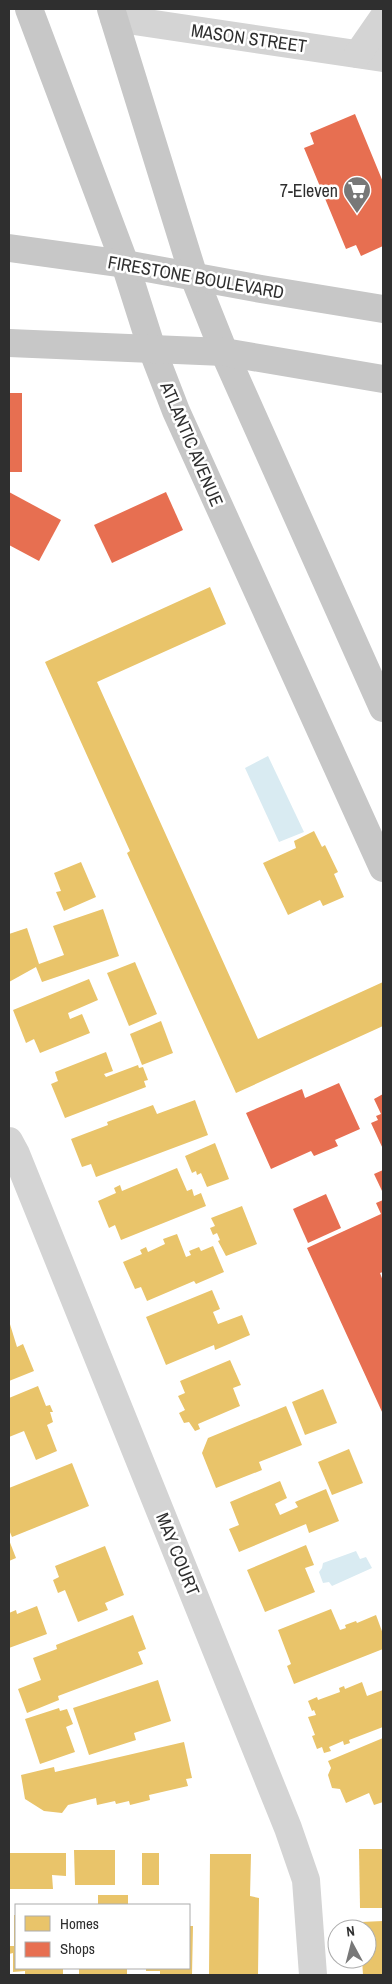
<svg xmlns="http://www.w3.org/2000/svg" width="392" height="1984" font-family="'Archivo Narrow',sans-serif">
<rect width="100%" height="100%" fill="#fff"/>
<!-- water -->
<g fill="#d9ebf2">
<path d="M268,756L304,832L279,842L245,768Z"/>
<path d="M356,1551L360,1559L366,1557L372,1568L332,1586L329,1582L323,1583L319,1572L322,1568L323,1563Z"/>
</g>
<!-- homes -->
<g fill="#e9c46a">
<path d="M210,587L226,624L97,682L258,1039L383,982V1026L236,1093L127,853L130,851L45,662Z"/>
<path d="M314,831L322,847L325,845L338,872L334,874L344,897L323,906L320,900L288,915L263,863L296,848L294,841Z"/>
<path d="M81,862L96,897L64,911L56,892L61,891L54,873Z"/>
<path d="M103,909L119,956L42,982L36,967L9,982V934L27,928L39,964L64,955L53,926Z"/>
<path d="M135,962L157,1014L129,1026L107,973Z"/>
<path d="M89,979L98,1000L68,1013L70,1019L82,1014L90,1033L40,1053L34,1039L26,1043L13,1010Z"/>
<path d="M161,1021L173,1053L142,1065L130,1034Z"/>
<path d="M106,1052L113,1071L104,1074L106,1077L138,1065L139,1068L143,1067L148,1080L144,1081L146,1087L65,1118L51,1084L58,1081L55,1072Z"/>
<path d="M195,1100L208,1135L96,1177L91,1164L82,1167L71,1139L108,1125L107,1122L153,1105L157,1114Z"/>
<path d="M215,1143L229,1179L207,1187L201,1173L197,1175L196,1171L192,1173L185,1156Z"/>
<path d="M177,1168L187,1191L192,1189L194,1196L201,1193L206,1206L121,1240L115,1225L109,1228L98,1201L116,1193L114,1188L120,1185L122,1191Z"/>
<path d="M242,1206L257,1244L226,1256L218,1241L220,1240L217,1233L213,1235L210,1228L215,1226L211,1218Z"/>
<path d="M177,1234L186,1257L191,1255L189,1251L199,1247L201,1251L213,1246L224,1272L196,1284L194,1281L147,1301L141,1287L135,1289L123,1262L142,1254L140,1250L146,1247L148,1252L165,1244L163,1239Z"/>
<path d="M212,1290L220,1309L213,1312L218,1324L242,1315L250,1335L215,1350L214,1345L166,1365L146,1317Z"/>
<path d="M9,1321L17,1347L23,1344L34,1371L9,1381Z"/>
<path d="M230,1360L241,1385L233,1388L240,1406L198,1424L200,1429L195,1431L189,1422L184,1423L179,1413L185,1410L178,1396L185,1393L180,1381Z"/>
<path d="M38,1386L46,1406L50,1405L53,1412H50L53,1422L47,1425L57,1451L36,1460L24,1431L9,1437V1398Z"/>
<path d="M323,1389L337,1423L305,1435L292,1402Z"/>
<path d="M286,1406L302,1445L259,1462L262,1470L216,1488L202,1453L208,1438Z"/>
<path d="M349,1449L363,1483L332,1495L318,1462Z"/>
<path d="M72,1463L89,1506L12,1537L9,1530V1488Z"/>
<path d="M280,1481L287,1498L275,1504L280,1515L298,1507L295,1502L326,1489L339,1521L309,1533L306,1524L239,1552L229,1529L239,1525L230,1502Z"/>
<path d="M9,1540L16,1558L9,1561Z"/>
<path d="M306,1545L314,1565L305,1568L315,1592L265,1612L247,1570Z"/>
<path d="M105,1546L124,1595L105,1603L108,1610L78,1622L65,1590L58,1593L53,1580L59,1577L55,1566Z"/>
<path d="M37,1606L47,1634L9,1648V1613L16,1610L17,1614Z"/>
<path d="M331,1609L340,1630L346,1628L345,1625L356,1621L357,1623L376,1615L383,1634V1649L294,1684L287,1666L291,1664L278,1630Z"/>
<path d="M133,1615L146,1649L138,1652L143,1664L58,1696L59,1700L27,1713L18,1689L41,1680L33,1658L57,1649L56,1645Z"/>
<path d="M158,1680L171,1721L134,1733L136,1740L89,1755L73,1708Z"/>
<path d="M362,1682L367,1696L383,1690V1727L349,1740L350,1743L344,1745L343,1741L329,1747L331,1751L324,1753L322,1747L317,1749L312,1736L315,1735L308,1717L316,1715L314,1710L312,1711L308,1701L317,1697L318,1700L340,1692L339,1688L344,1686L345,1689Z"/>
<path d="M59,1708L60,1711L67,1709L73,1724L66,1727L75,1752L40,1764L25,1719Z"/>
<path d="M383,1738V1802L374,1805L369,1793L346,1803L340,1789L332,1788L328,1775L331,1768L328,1761Z"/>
<path d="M184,1742L192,1778L186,1779L188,1786L149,1795L150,1800L130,1805L129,1801L116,1804L115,1801L97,1805L96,1798L68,1805L62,1813L44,1811L25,1799L21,1775L54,1767L55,1772Z"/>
<path d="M359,1849H383V1908H360Z"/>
<path d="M74,1850H115V1885H75Z"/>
<path d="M9,1853H66V1876L52,1875L53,1889H9Z"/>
<rect x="142" y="1853" width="17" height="32"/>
<path d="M210,1854H251L250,1896L259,1898L258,1975H209Z"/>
<rect x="98" y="1895" width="30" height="10"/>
<path d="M14,1915H16V1968H63V1975H25V1971L13,1972V1953L9,1954V1946H14Z"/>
<path d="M383,1921V1975H363L362,1959H367V1929H361V1922Z"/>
<path d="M189,1926H193L192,1975H160V1971H146V1968H189Z"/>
<rect x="79" y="1968" width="48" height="7"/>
</g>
<!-- shops -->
<g fill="#e76f51">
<path d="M355,114L383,182V246L361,256L356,245L346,249L304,148L314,144L310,133Z"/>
<rect x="9" y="393" width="13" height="79"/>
<path d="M9,492L61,520L39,561L9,545Z"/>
<path d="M166,492L183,530L112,563L94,525Z"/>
<path d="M339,1083L360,1129L335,1140L338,1146L314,1156L311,1151L271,1169L246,1113L302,1089L305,1098Z"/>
<path d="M383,1094V1149L371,1123L378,1120L376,1116L381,1114L374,1099Z"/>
<path d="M383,1170V1193L374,1174Z"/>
<path d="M326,1194L341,1228L308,1243L293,1209Z"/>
<path d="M383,1200V1272L380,1273L383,1281V1414L307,1248L381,1214L376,1203Z"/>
</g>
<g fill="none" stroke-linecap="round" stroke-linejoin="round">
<!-- street -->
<g stroke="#d4d4d4" stroke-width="28">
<path d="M114,18L383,58"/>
<path d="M358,54L383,18"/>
<path d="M9,1141L16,1154L288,1828L306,1880L313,1975"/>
</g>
<!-- primary -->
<g stroke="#c7c7c7" stroke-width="28">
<path d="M29,9L125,264L152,349L176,411L383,868"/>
<path d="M111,9L194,277L224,352L383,708"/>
<path d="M9,248L125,264L261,289L383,309"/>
<path d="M9,343L224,352L383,379"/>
</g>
</g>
<!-- icons -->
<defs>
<g id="supermarket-pin" transform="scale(1.4375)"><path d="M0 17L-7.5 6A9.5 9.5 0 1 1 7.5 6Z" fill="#787878" stroke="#fff"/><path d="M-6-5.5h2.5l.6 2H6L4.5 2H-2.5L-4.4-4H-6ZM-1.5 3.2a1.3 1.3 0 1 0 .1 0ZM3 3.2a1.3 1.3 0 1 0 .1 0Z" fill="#fff"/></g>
</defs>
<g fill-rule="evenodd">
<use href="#supermarket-pin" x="357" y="190"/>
</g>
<g text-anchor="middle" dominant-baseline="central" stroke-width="5" stroke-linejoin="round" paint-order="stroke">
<!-- street labels -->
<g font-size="18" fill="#2f2f2f" stroke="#fff">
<text transform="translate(249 38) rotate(8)">MASON STREET</text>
<text transform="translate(196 277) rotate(10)">FIRESTONE BOULEVARD</text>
<text transform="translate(192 444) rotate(67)">ATLANTIC AVENUE</text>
<text transform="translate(178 1554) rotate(68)">MAY COURT</text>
</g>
<!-- poi labels -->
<g font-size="18" fill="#2f2f2f" stroke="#fff" text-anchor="end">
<text x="338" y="190">7-Eleven</text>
</g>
</g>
<!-- border -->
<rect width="392" height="1984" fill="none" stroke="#2f2f2f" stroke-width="20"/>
<!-- legend -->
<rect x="15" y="1904" width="175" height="65" fill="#ffffff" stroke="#acacac"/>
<rect x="25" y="1916" width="25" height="15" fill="#e9c46a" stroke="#acacac"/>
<text x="60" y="1929" font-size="15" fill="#2f2f2f">Homes</text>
<rect x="25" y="1942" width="25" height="15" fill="#e76f51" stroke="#acacac"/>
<text x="60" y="1954" font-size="15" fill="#2f2f2f">Shops</text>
<!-- north arrow -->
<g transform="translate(352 1944) rotate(353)"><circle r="24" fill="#ffffff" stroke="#acacac"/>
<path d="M0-4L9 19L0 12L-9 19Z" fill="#787878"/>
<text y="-8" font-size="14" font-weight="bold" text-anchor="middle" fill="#2f2f2f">N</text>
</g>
</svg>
